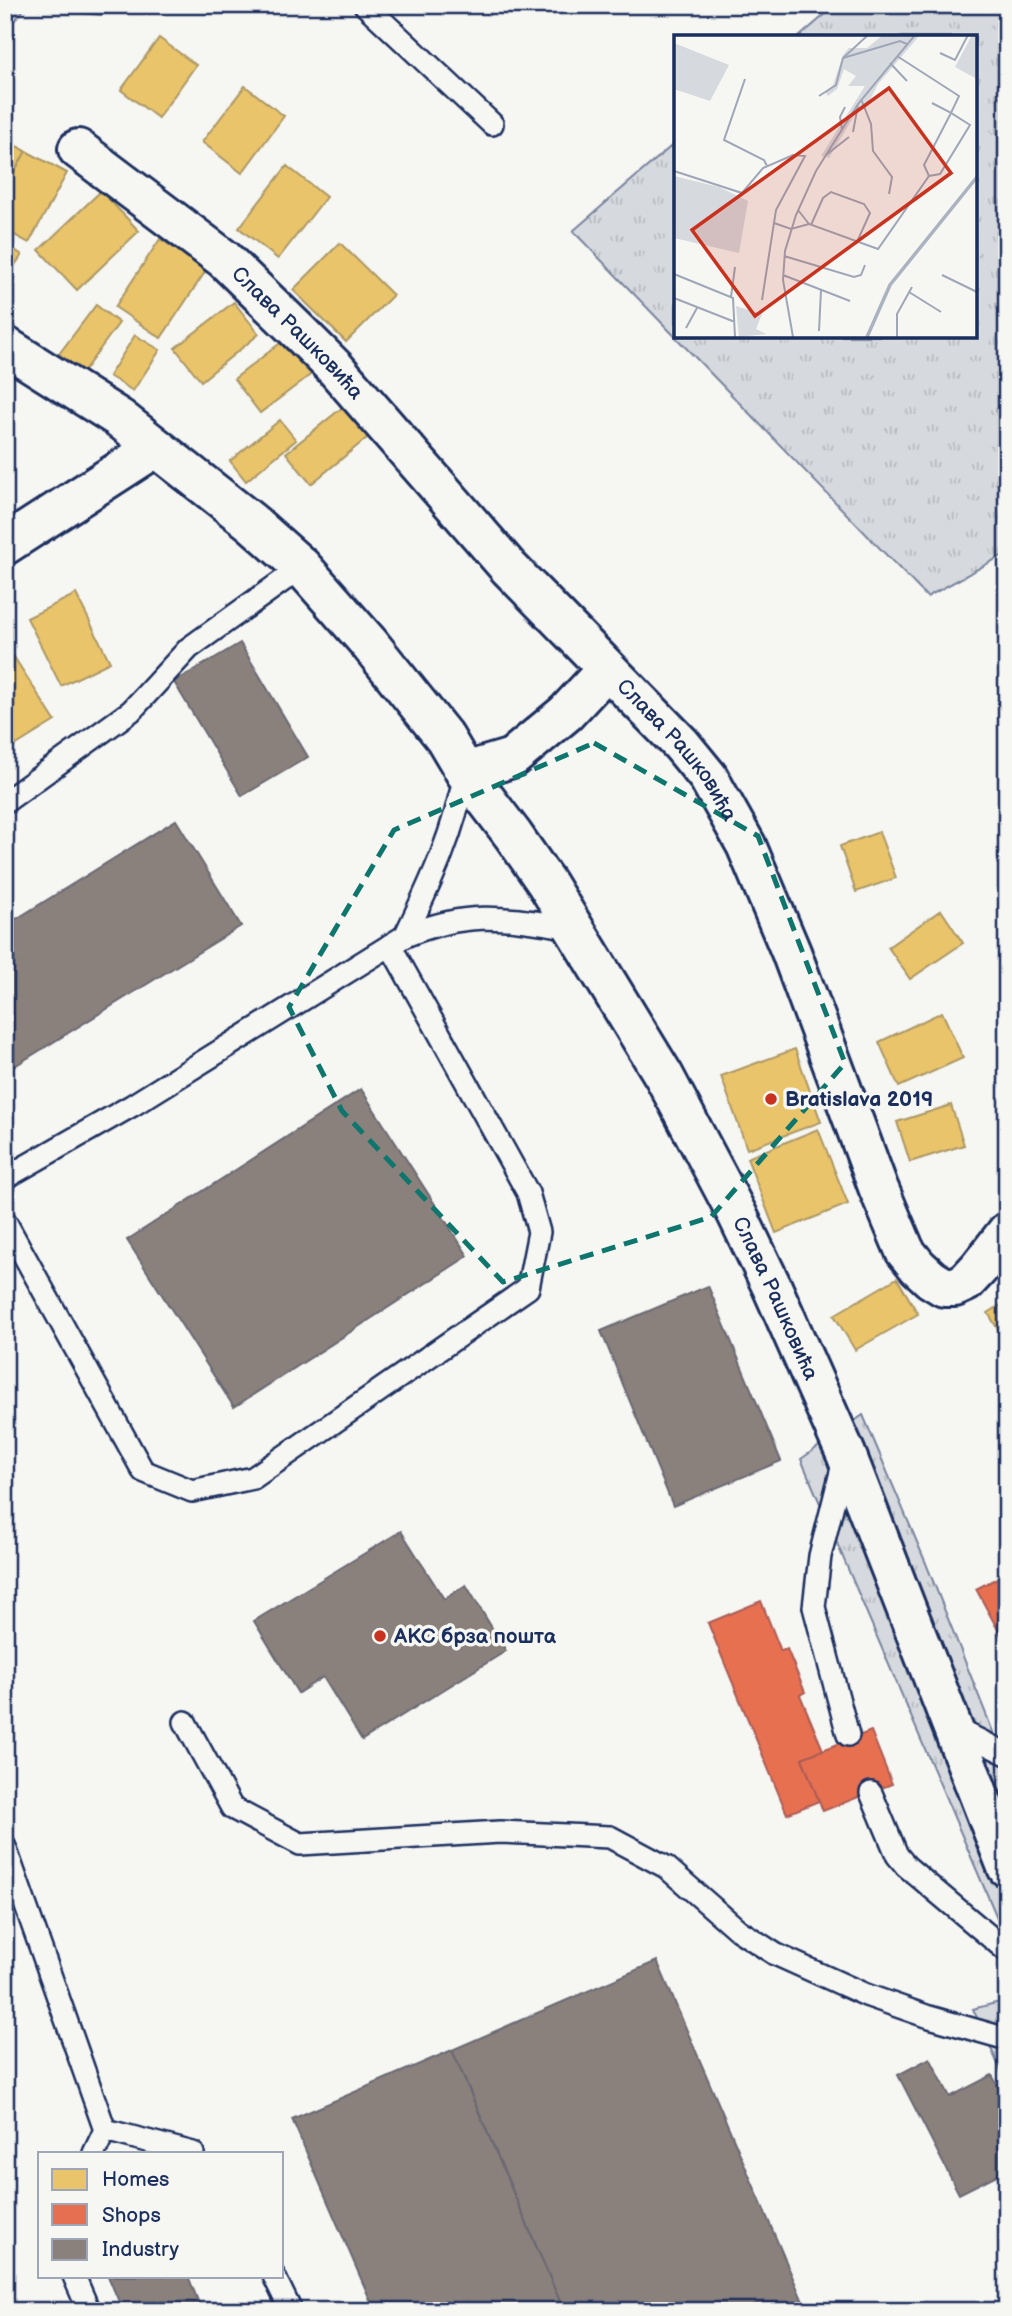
<svg xmlns="http://www.w3.org/2000/svg" width="1012" height="2316" font-family="'Balsamiq Sans',sans-serif">
<defs>
<pattern id="grass-tufts" width="24" height="20" patternUnits="userSpaceOnUse" patternTransform="scale(1.75)"><rect width="24" height="20" fill="#d6d9dd"/><path d="M3 7l-1-3M5 7V3M7 7l1-3M15 17l-1-3M17 17v-4M19 17l1-3" fill="none" stroke="#b7bbc0"/></pattern>
<pattern id="forest-crowns" width="20" height="18" patternUnits="userSpaceOnUse" patternTransform="scale(1.75)"><rect width="20" height="18" fill="#d6d9dd"/><path d="M2 6a3 3 0 1 1 6 0M12 15a3 3 0 1 1 6 0" fill="none" stroke="#b7bbc0"/></pattern>
</defs>
<rect width="100%" height="100%" fill="#f6f6f2"/>
<filter id="ink" filterUnits="userSpaceOnUse"><feTurbulence type="fractalNoise" baseFrequency=".0143" numOctaves="2"/><feDisplacementMap in="SourceGraphic" scale="14" xChannelSelector="R" yChannelSelector="G"/><feConvolveMatrix kernelMatrix="1 2 1 2 8 2 1 2 1" color-interpolation-filters="sRGB"/></filter>
<g filter="url(#ink)">
<!-- grass -->
<g fill="url(#grass-tufts)" stroke="#78849e" stroke-width="2">
<path d="M836,5H1007V553L927,597L573,231L676,142V336H975V37H799Z"/>
<path d="M863,1415L925,1561L1007,1767V1941L801,1459Z"/>
<path d="M1007,2000V2084L973,2009Z"/>
</g>
<!-- forest -->
<path fill="url(#forest-crowns)" stroke="#78849e" stroke-width="2" d="M5,5H109L101,15L26,7L5,31Z"/>
<!-- homes -->
<g fill="#e9c46a" stroke="#ab9766" stroke-width="2">
<path d="M159,38L196,65L158,118L121,90Z"/>
<path d="M245,86L284,116L242,173L202,142Z"/>
<path d="M5,140L26,151L5,189Z"/>
<path d="M26,151L67,173L29,243L5,230V189Z"/>
<path d="M287,166L326,197L278,259L239,228Z"/>
<path d="M101,191L139,231L77,290L39,250Z"/>
<path d="M160,239L207,269L161,338L115,307Z"/>
<path d="M5,243L22,255L5,279Z"/>
<path d="M340,243L393,295L346,342L293,290Z"/>
<path d="M234,302L259,334L201,381L175,348Z"/>
<path d="M96,305L119,323L83,372L59,354Z"/>
<path d="M135,335L160,350L133,391L109,376Z"/>
<path d="M288,337L314,372L260,413L234,379Z"/>
<path d="M343,407L368,437L311,484L286,453Z"/>
<path d="M280,420L296,440L246,481L230,461Z"/>
<path d="M76,594L110,662L61,686L27,618Z"/>
<path d="M14,657L55,721L5,752V663Z"/>
<path d="M879,832L896,878L856,892L840,846Z"/>
<path d="M941,910L963,943L910,979L888,947Z"/>
<path d="M942,1012L963,1058L899,1087L879,1042Z"/>
<path d="M795,1049L821,1122L747,1149L721,1076Z"/>
<path d="M951,1105L964,1145L910,1162L897,1122Z"/>
<path d="M818,1129L848,1204L776,1233L747,1158Z"/>
<path d="M897,1278L918,1314L855,1350L834,1315Z"/>
<path d="M1007,1301V1344L988,1313Z"/>
</g>
<!-- shops -->
<g fill="#e76f51" stroke="#aa5c55" stroke-width="2">
<path d="M1007,1573V1639L1004,1641L976,1589Z"/>
<path d="M761,1601L781,1651L787,1649L805,1692L800,1695L823,1750L802,1758L819,1801L787,1814L708,1623Z"/>
<path d="M871,1731L892,1784L823,1811L802,1758Z"/>
</g>
<!-- industry -->
<g fill="#8a817c" stroke="#696873" stroke-width="2">
<path d="M240,643L308,757L242,796L174,682Z"/>
<path d="M176,820L241,926L5,1072V926Z"/>
<path d="M361,1089L468,1256L234,1407L127,1240Z"/>
<path d="M708,1286L781,1461L673,1506L601,1331Z"/>
<path d="M401,1531L444,1599L466,1585L506,1651L362,1740L323,1677L298,1693L254,1621Z"/>
<path d="M657,1961L728,2126L807,2311H564L452,2050Z"/>
<path d="M452,2050L564,2311H375L292,2119Z"/>
<path d="M930,2058L950,2097L992,2075L1007,2103V2170L959,2194L898,2075Z"/>
<path d="M108,2276H188L202,2311H123Z"/>
</g>
<g fill="none" stroke-linecap="round" stroke-linejoin="round">
<!-- lane casing -->
<g stroke="#1b2f5e" stroke-width="26">
<g id="lane">
<path d="M365,5L492,124"/>
<path d="M5,802L131,711L189,648L302,567"/>
<path d="M405,936C431,882 455,831 465,772"/>
<path d="M5,1178L133,1105L405,936C470,909 507,918 574,928"/>
<path d="M5,1221L143,1471L192,1491L253,1478L528,1288L539,1232L528,1193L390,945"/>
<path d="M844,1460L820,1556L814,1607L848,1735"/>
<path d="M185,1722L232,1808L300,1844L500,1832L610,1837L666,1867L738,1930L775,1954L866,1995L926,2016L1007,2039"/>
<path d="M952,1727L1007,1754"/>
<path d="M871,1793L897,1855L906,1866L1007,1951"/>
<path d="M5,1847L105,2130L94,2153"/>
<path d="M105,2130L193,2153"/>
<path d="M74,2276L89,2311"/>
<path d="M274,2276L291,2311"/>
</g>
</g>
<!-- street casing -->
<g stroke="#1b2f5e" stroke-width="44">
<g id="street">
<path id="s1" d="M78,149L224,259L299,332L336,369L509,568L681,744L708,777L746,845L791,952L878,1187L905,1251L918,1267L931,1279L944,1287H955L966,1282L979,1268L1007,1232"/>
<path d="M5,545L155,448"/>
<path d="M465,772L512,758L566,713L607,669"/>
</g>
</g>
<!-- secondary casing -->
<g stroke="#1b2f5e" stroke-width="44">
<g id="secondary">
<path id="s2" d="M5,346L119,418L251,522L302,567L368,642L445,738L465,772L513,835L547,884L664,1076L737,1214L772,1287L846,1454L1007,1867"/>
</g>
</g>
<!-- lane -->
<use href="#lane" stroke="#f6f6f2" stroke-width="21"/>
<!-- street -->
<use href="#street" stroke="#f6f6f2" stroke-width="38"/>
<!-- secondary -->
<use href="#secondary" stroke="#f6f6f2" stroke-width="38"/>
</g>
</g>
<!-- marked area -->
<path fill="none" stroke="#0f766e" stroke-width="5" stroke-dasharray="14 9" stroke-linejoin="round" d="M594,743L758,836L845,1063L711,1217L503,1282L342,1111L289,1007L394,830Z"/>
<!-- markers -->
<g fill="#c8321e" stroke="#f6f6f2" stroke-width="2.5">
<circle cx="771" cy="1099" r="7"/>
<circle cx="380" cy="1636" r="7"/>
</g>
<g text-anchor="middle" dominant-baseline="central" stroke-width="7" stroke-linejoin="round" paint-order="stroke">
<!-- street labels -->
<g font-size="21" fill="#1b2f5e" stroke="#f6f6f2">
<text stroke="none"><textPath href="#s1" startOffset="287">Слава Рашковића</textPath></text>
<text stroke="none"><textPath href="#s1" startOffset="852">Слава Рашковића</textPath></text>
<text stroke="none"><textPath href="#s2" startOffset="1246">Слава Рашковића</textPath></text>
</g>
<!-- poi labels -->
<g font-size="21" font-weight="bold" fill="#1b2f5e" stroke="#f6f6f2" text-anchor="start">
<text x="785" y="1099">Bratislava 2019</text>
<text x="394" y="1636">АКС брза пошта</text>
</g>
</g>
<!-- overview -->
<g transform="translate(674 35)">
<rect width="303" height="303" fill="#f6f6f2"/>
<path d="M209,0H246L204,49L191,75L186,71L155,123L147,121L191,51H174L182,41L170,34L163,54L154,61L151,57L159,50L169,20L175,13H193ZM298,0H303V44L281,32ZM0,8L55,30L36,66L0,54ZM0,141L45,152L74,166L65,218L0,203Z" fill="#d6d9dd"/>
<path d="M62,271L88,279L82,294L92,299L65,302Z" fill="#d6d9dd"/>
<path fill="none" stroke="#abb2c0" stroke-width="3.5" d="M193,302L216,250L303,142"/>
<path fill="none" stroke="#9ea6b7" stroke-width="2" d="M266,18L281,25L294,0M223,21L285,61L277,78L258,68M169,23L226,6L233,9M216,28L233,46M71,44L50,105L90,125L93,131M145,61L162,50L169,23L194,0M187,64L197,89L199,116L218,142L215,159M168,94L166,82L171,72M179,97L184,70M152,120L175,102M0,136L68,158L89,133L119,120L131,121L102,175L88,265M124,175L135,189L204,214L255,141L266,139L296,90L277,78L250,130L255,141M100,188L117,194L135,189M137,190L149,163L157,157L190,169L196,178L182,209M110,221L180,242L187,240L191,230M0,239L59,263L61,302M109,240L176,266M268,240L303,257M235,257L267,277M57,262L61,232M0,263L61,287M12,293L23,273M145,296L147,255M119,302L109,245L111,216L122,180L142,136L184,69L241,0M223,302V279L238,252"/>
<path fill="#c8321e" fill-opacity="0.15" stroke="#c8321e" stroke-width="3.5" d="M215,53L277,138L81,281L18,195Z"/>
<rect width="303" height="303" fill="none" stroke="#1b2f5e" stroke-width="3.5"/>
</g>
<!-- margin -->
<rect width="1012" height="2316" fill="none" stroke="#f6f6f2" stroke-width="28"/>
<rect x="14" y="14" width="984" height="2288" fill="none" stroke="#1b2f5e" stroke-width="2.5" filter="url(#ink)"/>
<!-- legend -->
<rect x="38" y="2152" width="245" height="126" fill="#f6f6f2" stroke="#9ea6b7" stroke-width="2"/>
<rect x="52" y="2169" width="35" height="21" fill="#e9c46a" stroke="#9ea6b7" stroke-width="2"/>
<text x="102" y="2186" font-size="21" fill="#1b2f5e">Homes</text>
<rect x="52" y="2204" width="35" height="21" fill="#e76f51" stroke="#9ea6b7" stroke-width="2"/>
<text x="102" y="2222" font-size="21" fill="#1b2f5e">Shops</text>
<rect x="52" y="2239" width="35" height="21" fill="#8a817c" stroke="#9ea6b7" stroke-width="2"/>
<text x="102" y="2256" font-size="21" fill="#1b2f5e">Industry</text>
</svg>
